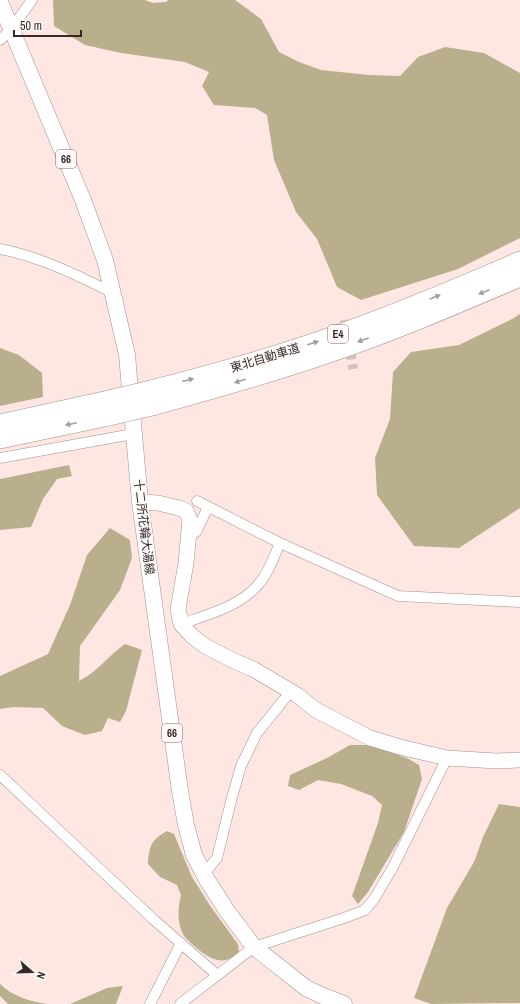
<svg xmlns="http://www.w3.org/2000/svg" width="520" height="1004" font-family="'Archivo Narrow','Noto Sans JP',sans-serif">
<rect width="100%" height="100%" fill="#fee7e2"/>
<!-- forest -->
<g fill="#baaf8d">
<path d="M53,0H145L153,3L166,2L168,0H235L261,19L279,52L299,62L321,70L369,75L400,76L418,57L445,47L484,53L520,73V238L458,269L361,300L337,287L317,239L296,212L274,160L267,115L255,108L214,105L202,86L209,72L185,62L121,53L85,45L54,26Z"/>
<path d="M520,314V508L459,548L414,546L377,495L375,458L390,419L393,372L411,352L459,345L512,319Z"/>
<path d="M0,348L19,355L42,373L43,397L0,406Z"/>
<path d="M69,465L72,476L57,479L43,499L31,527L0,530V479Z"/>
<path d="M110,528L130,540L132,558L120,590L80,646L79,681C96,673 109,655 125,644L142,650L126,711L120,722L108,718L102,731L85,735L62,726L43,708L14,707L0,709V676L48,654L70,605L87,555Z"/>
<path d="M350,745H369L407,758L419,765L422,779L404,832L368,892L358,904L352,896L378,823L382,805L372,796L341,784L318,780L299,790L288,786L290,775L327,758Z"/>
<path d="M499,804L520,807V1003L431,1004L414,998L447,908L474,862L483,837Z"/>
<path d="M167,831L174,834L192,877L211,907L238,944L239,952C223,969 206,957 192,944C188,940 183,936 182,932C177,920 178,907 181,895L177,885L160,877L148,864C149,846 151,840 167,831Z"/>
<path d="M0,984C12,996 31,1002 48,1004H8L0,996Z"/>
<path d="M123,986L116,1004H70L107,988Z"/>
</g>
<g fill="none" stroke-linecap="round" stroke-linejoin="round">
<!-- street-tunnel -->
<path stroke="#d5c1bd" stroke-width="10" stroke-dasharray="10 5" stroke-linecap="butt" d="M345,320L353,369"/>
<!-- street casing -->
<g stroke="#a48f8b" stroke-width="11">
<g id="street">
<path d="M0,40L11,29L32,0"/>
<path d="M0,249C40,257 75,274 111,292"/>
<path d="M0,458L133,434"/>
<path d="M197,501L280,543L398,596L520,602"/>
<path d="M189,537L196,532L208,507"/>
<path d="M181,624C207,615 238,607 257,586C268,575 274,556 280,543"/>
<path d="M0,775L153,919L217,975"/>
<path d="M204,874L217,858L231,801L241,766L257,733L291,691"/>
<path d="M150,1004L181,943"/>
<path d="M180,1004L254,947L344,918L365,910L374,899L392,869L447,758"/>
</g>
</g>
<!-- secondary casing -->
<g stroke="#a48f8b" stroke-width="16">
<path id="secondary" d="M140,502L158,503L179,508L186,511L190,520L186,563L178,609L181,624L192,636L205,646L232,660L253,669L297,695L316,710L370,738L400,747L447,758L496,761L520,760"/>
</g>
<!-- primary casing -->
<g stroke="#a48f8b" stroke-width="17">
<path id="primary" d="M0,2L83,200L105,260L127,355L140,502L180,791L186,825L194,855L207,880L227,911L254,947L306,988L323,996L344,1004"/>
</g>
<!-- highway casing -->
<g stroke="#a48f8b" stroke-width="20">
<g id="highway">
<path d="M151,390C209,375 268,359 325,339C391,316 456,289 520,261"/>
<path d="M152,406C211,390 271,373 329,353C394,331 457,304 520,277"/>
<path d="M0,424L109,400"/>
<path d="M0,439L109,416"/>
</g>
</g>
<!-- street -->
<use href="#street" stroke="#fff" stroke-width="10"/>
<!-- secondary -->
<use href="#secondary" stroke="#fff" stroke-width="15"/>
<!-- primary -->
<use href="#primary" stroke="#fff" stroke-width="16"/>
<!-- highway -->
<use href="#highway" stroke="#fff" stroke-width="19"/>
<!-- highway-bridge casing -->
<g stroke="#a48f8b" stroke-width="20" stroke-linecap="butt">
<g id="highway-bridge">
<path d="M109,400L151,390"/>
<path d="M109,416L152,406"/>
</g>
</g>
<!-- highway-bridge -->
<use href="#highway-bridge" stroke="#fff" stroke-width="19"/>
</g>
<!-- one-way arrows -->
<defs><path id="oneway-solid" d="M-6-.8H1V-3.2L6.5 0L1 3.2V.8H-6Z"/></defs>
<g fill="#a39f9e">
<use href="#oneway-solid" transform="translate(484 292) rotate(157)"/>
<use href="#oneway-solid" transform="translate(435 297) rotate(-23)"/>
<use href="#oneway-solid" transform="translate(363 340) rotate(160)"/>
<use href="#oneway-solid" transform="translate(313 343) rotate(-17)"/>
<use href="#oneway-solid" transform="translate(188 380) rotate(-15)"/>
<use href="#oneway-solid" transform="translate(240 381) rotate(163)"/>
<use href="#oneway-solid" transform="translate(71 424) rotate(168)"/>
</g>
<g text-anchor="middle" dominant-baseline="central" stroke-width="3.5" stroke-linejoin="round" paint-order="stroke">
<!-- shield labels -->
<g fill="#fef9f8" stroke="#706866" stroke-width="1">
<rect x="56" y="150" width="20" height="18" rx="3"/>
<rect x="328" y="325" width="20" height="18" rx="3"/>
<rect x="162" y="724" width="20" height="18" rx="3"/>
</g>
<g font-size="11" font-weight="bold" fill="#332a28">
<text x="66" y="159">66</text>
<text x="338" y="334">E4</text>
<text x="172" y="733">66</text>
</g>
<!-- street labels -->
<g font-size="12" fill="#332a28" stroke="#fef9f8">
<text transform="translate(265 358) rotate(-17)">東北自動車道</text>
<text transform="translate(144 527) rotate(83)">十二所花輪大湯線</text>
</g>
</g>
<!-- north arrow -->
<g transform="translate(32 972) rotate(110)" stroke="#fef9f8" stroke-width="3" paint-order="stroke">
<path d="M0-3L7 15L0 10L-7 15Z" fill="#332a28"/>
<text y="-6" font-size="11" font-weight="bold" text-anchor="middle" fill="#332a28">N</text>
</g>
<!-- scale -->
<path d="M14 30v6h67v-6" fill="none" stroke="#332a28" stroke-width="2"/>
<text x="20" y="30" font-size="12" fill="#332a28" stroke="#fef9f8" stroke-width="3" paint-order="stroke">50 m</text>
</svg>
